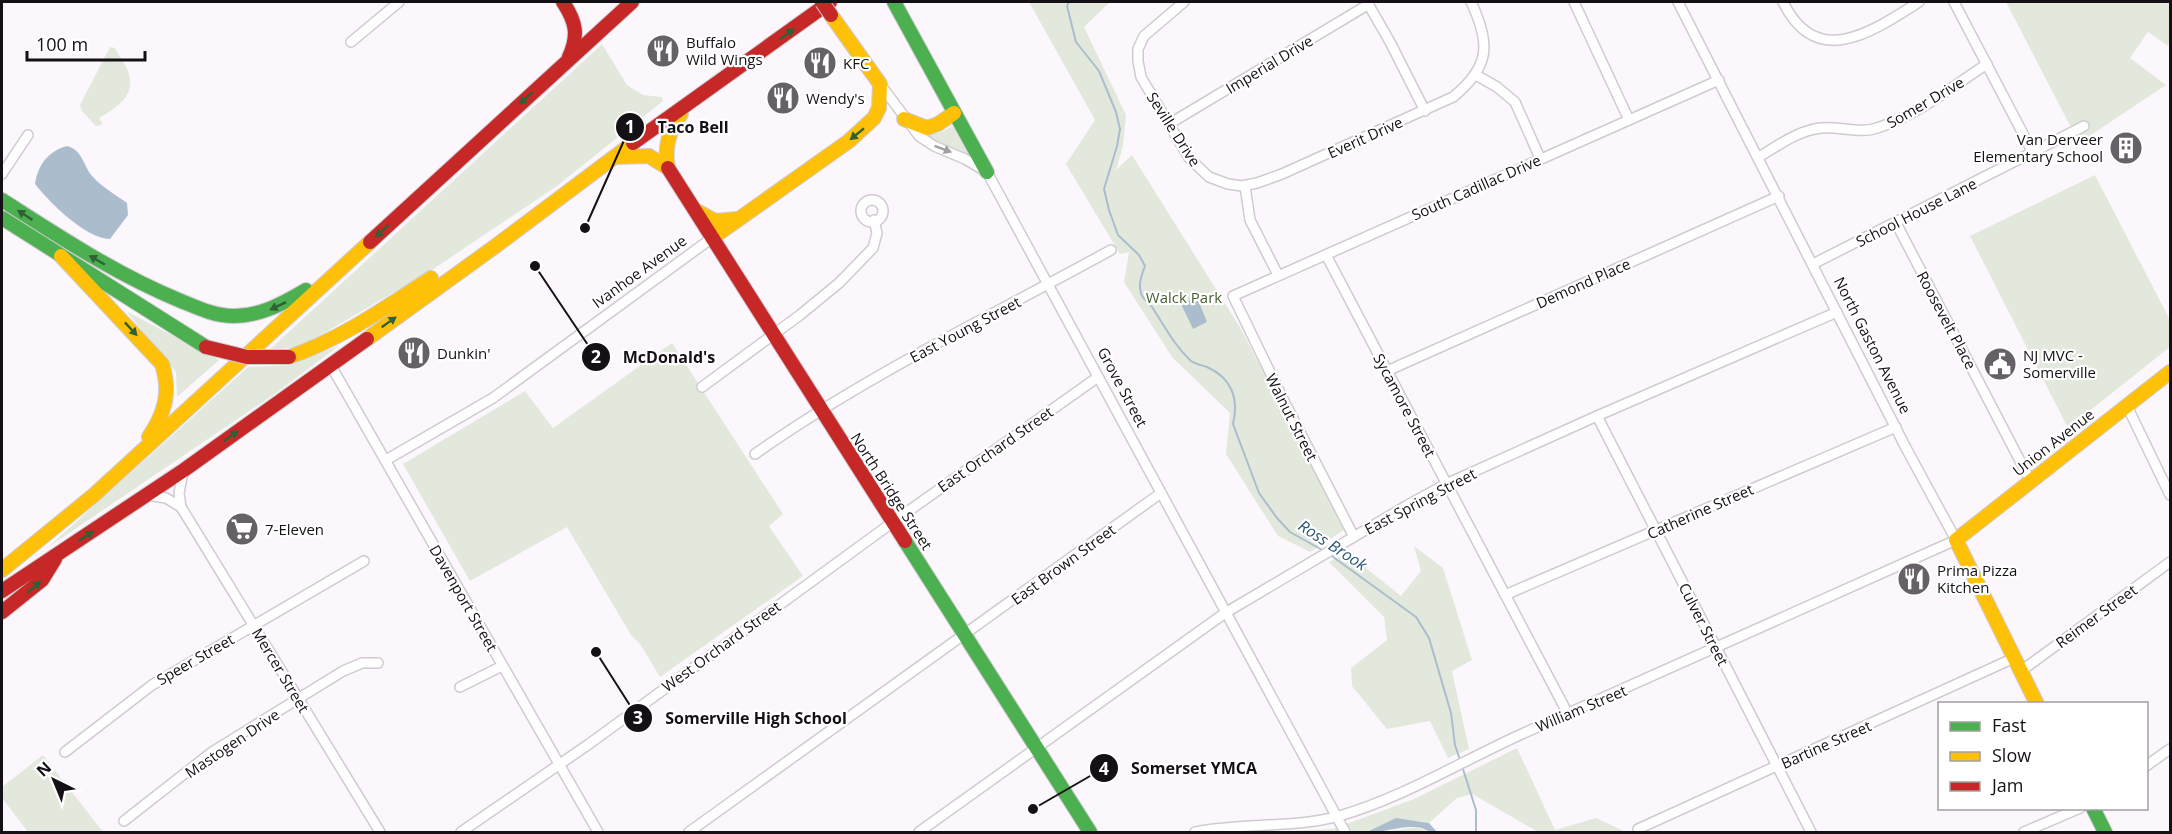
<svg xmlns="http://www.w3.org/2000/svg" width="2172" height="834" font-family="'Open Sans',sans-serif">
<rect width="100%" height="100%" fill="#fcf7fd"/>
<!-- green -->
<g fill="#e2e9dc">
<path d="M1029,2H1110L1084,27L1126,115L1123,146L1116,170L1132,155L1241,329L1344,530L1310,552L1278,536L1226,454L1230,413L1172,357L1124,282L1129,252L1120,254L1066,164L1095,120Z"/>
<path d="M2006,2H2170V40L2168,46L2148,32L2130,58L2166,85L2079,143Z"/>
<path d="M602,44L627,85L643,95L662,97L663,101L557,186L432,270L302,346L268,351Z"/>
<path d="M110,47L115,48C120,58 129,68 130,79C133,98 113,110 99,118L102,123L101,125L96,126L82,111L80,105Z"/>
<path d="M951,126L953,127L968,154L925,136L942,132Z"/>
<path d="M2095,175L2170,320V347L2068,428L1970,236Z"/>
<path d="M126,311L219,360L177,397L176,372Z"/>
<path d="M672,343L783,514L769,526L803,576L660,677L640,644L631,635L567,527L470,581L403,464L525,391L553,428Z"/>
<path d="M340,345L276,393L47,548L248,367L291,365Z"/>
<path d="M1414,546L1443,568L1472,660L1452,671L1469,749L1448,758L1430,721L1387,729L1352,686L1351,668L1387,640L1384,617L1329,562L1347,553L1401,596L1421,571Z"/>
<path d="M1517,748L1555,830L1596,818L1626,832H1538L1472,794L1457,798L1429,823C1409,818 1384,823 1367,832H1260L1333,829L1414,799Z"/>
<path d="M43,755L103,832H28L2,798V787Z"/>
<path d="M1417,827L1428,832H1384Z"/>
</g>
<!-- water -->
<g fill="#abbdcd">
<path d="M67,146C83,150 83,166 93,177C102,187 116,195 127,203L128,215L110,239C85,238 50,203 35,184C38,165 48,151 67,146Z"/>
<path d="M1197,297L1207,322L1193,329L1181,304Z"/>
<path d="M1396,818L1429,823L1437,832C1427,833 1424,827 1415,827C1399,826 1383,833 1367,832Z"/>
</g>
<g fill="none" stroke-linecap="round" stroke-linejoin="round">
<!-- stream -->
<g stroke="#abbdcd" stroke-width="2">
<path d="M1069,2L1067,6L1076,42L1099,71L1116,112L1120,129L1117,146L1104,189L1109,210L1118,235L1139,255L1145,266C1142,274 1138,284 1141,293C1142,299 1149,302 1152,307C1164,325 1174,345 1190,360C1194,364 1201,365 1207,367C1232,378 1239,399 1233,424L1259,493L1277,518L1290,532L1324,551"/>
<path d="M1329,554L1416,617L1429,638L1451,713L1455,745L1460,760"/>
<path d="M1462,766L1476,810V832"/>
</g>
<!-- street casing -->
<g stroke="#cfcbd0" stroke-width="12">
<g id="street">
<path d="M1184,2L1144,36L1138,49V61L1141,77L1189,158L1209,177L1228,184L1242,186L1257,183L1282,174L1453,97C1490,67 1491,44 1471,2"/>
<path d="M1367,2L1390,42L1425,111"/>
<path d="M1574,2L1629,120"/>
<path d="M1783,2C1817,71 1873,31 1919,2"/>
<path d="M1954,2L2032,151"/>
<path d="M351,42L399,2"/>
<path d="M1476,75L1497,87L1515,102L1540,158"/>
<path d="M880,84L919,136L934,146L965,159L987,172L1345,832"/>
<path d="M1169,124L1369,4"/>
<path d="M1759,157C1777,146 1799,130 1821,128C1841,126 1860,135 1880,127C1919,114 1953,86 1987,64"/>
<path d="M2,174L28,135"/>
<path d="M1245,186L1250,220L1278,275"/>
<circle cx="872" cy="211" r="11"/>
<path d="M1896,223L2030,480"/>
<path d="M1326,255L1568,714"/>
<path d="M1813,264L2084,126"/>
<path d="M330,364L598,832"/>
<path d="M1387,371L1779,196"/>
<path d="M702,387L800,315L839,283L873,248L877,233L874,220"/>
<path d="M2127,406L2170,495"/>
<path d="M1597,416L1811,832"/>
<path d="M755,454C867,375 991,316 1111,250"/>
<path d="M386,460L493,398L712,238"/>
<path d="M183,472L179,493L181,507L380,832"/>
<path d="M148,495L166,498L181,507"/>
<path d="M1354,537L1284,401L1233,296L1719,80"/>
<path d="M1505,595L1896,427"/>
<path d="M2021,671L2170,562"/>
<path d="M460,687L502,666"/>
<path d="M65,752L152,685L364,561"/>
<path d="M2146,766L2170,749"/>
<path d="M124,821L212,752L343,671L362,663H378"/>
<path d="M1638,829L2014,658"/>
<path d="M461,832L589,744L893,522L1098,377"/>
<path d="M689,832L1161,493"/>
<path d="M919,832L1225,613L1406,506L1446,484L1597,416L1837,312"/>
<path d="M1195,832C1242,822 1292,829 1339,816C1408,796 1468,757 1533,729C1674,667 1815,604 1956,540L1906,448L1678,2"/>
<path d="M2024,832L2080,808"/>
</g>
</g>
<!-- fast casing -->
<g stroke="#cfcbd0" stroke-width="16">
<g id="fast">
<path d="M894,2L987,172"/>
<path d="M2,200C60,237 117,275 181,301C198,308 215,316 234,316C261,316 284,303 306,290"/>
<path d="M2,218L206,347"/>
<path d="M905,541L1090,832"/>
<path d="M2093,808L2105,832"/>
</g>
</g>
<!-- slow casing -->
<g stroke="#cfcbd0" stroke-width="16">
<g id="slow">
<path d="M904,119L927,128L938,124L954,113"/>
<path d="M615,157L649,156L668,168"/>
<path d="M668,168C664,147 669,131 681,114"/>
<path d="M697,211L715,221L738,219"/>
<path d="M712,238L849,141L874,118L879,108L880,84L831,15"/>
<path d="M61,256L162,364C171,392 165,413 149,437"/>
<path d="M367,339L497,245L633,143"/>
<path d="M289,357C341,339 385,308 431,278"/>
<path d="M2,570L94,495L370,242"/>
<path d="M2037,704L1956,540L2170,372"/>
</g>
</g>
<!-- jam casing -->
<g stroke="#cfcbd0" stroke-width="16">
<g id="jam">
<path d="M563,2C576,22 579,35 569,57"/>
<path d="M633,143L830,2"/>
<path d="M668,168L905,541"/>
<path d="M370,242L632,2"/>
<path d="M2,591L184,470L367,339"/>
<path d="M2,612L42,580L55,559"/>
</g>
</g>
<!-- street -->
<use href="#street" stroke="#fffeff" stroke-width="9"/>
<!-- fast -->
<use href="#fast" stroke="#4caf50" stroke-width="14"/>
<!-- slow -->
<use href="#slow" stroke="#ffc107" stroke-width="14"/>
<!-- jam -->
<use href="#jam" stroke="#c62828" stroke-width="14"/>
<!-- jam-bridge casing -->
<g stroke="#cfcbd0" stroke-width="16" stroke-linecap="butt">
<g id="jam-bridge">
<path d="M822,2L831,15"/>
<path d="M206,347L247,357H289"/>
</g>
</g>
<!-- jam-bridge -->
<use href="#jam-bridge" stroke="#c62828" stroke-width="14"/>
</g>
<!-- one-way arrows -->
<defs><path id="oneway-solid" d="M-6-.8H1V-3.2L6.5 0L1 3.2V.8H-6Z" transform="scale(1.5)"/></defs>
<g fill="#306033">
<use href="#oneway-solid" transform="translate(787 34) rotate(-36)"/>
<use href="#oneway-solid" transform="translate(526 98) rotate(137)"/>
<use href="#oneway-solid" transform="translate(857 134) rotate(141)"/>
<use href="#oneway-solid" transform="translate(25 215) rotate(-147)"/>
<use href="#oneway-solid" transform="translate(382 231) rotate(137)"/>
<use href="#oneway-solid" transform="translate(97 260) rotate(-150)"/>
<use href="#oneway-solid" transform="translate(278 306) rotate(154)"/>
<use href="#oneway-solid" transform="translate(389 322) rotate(-35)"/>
<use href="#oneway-solid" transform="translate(131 329) rotate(47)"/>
<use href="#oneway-solid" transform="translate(231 436) rotate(-36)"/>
<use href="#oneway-solid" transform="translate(86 536) rotate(-33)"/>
<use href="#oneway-solid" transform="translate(34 587) rotate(-41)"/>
</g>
<use fill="#a19fa2" href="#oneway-solid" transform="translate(943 149) rotate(21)"/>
<!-- icons -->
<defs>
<g id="restaurant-disc" transform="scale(1.725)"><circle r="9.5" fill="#666167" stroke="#fff"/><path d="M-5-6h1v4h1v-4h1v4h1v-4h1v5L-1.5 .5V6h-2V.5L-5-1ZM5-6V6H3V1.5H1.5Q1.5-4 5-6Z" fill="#fff"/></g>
<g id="building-disc" transform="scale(1.725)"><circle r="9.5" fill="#666167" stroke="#fff"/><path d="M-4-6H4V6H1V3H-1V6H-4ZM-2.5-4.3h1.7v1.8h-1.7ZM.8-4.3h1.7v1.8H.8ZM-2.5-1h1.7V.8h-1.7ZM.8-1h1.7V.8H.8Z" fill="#fff"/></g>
<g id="civic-disc" transform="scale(1.725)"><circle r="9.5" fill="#666167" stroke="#fff"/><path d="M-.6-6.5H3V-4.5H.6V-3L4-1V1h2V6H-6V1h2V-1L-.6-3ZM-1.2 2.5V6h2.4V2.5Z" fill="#fff"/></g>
<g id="supermarket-disc" transform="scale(1.725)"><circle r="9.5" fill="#666167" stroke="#fff"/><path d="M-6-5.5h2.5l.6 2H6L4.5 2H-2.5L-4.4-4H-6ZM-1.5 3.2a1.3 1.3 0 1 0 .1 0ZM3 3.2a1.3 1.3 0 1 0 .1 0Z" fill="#fff"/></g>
</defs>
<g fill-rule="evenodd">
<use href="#restaurant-disc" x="663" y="51"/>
<use href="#restaurant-disc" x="820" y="63"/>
<use href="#restaurant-disc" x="783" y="98"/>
<use href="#building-disc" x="2126" y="148"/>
<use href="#restaurant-disc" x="414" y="353"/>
<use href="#civic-disc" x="2000" y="364"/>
<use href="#supermarket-disc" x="242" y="529"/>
<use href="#restaurant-disc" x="1914" y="579"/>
</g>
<g text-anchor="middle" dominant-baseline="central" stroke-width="4.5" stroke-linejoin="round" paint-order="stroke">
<!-- poi labels -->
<g font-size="15" fill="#151016" stroke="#fff" text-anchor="start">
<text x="686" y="42">Buffalo<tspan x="686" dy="17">Wild Wings</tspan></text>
<text x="843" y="63">KFC</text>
<text x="806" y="98">Wendy's</text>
<text x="2103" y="139" text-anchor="end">Van Derveer<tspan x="2103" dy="17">Elementary School</tspan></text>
<text x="437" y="353">Dunkin'</text>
<text x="2023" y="355">NJ MVC -<tspan x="2023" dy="17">Somerville</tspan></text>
<text x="265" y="529">7-Eleven</text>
<text x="1937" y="570">Prima Pizza<tspan x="1937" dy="17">Kitchen</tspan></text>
</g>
<!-- street labels -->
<g font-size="15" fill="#151016" stroke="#fff">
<text transform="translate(1269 64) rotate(-31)">Imperial Drive</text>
<text transform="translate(1925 102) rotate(-30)">Somer Drive</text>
<text transform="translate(1174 129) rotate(57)">Seville Drive</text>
<text transform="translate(1365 137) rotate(-24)">Everit Drive</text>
<text transform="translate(1476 187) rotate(-24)">South Cadillac Drive</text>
<text transform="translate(1916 212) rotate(-27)">School House Lane</text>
<text transform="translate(639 271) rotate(-36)">Ivanhoe Avenue</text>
<text transform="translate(1583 283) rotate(-24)">Demond Place</text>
<text transform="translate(1947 320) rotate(62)">Roosevelt Place</text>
<text transform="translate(965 329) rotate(-28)">East Young Street</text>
<text transform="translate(1873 345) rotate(63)">North Gaston Avenue</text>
<text transform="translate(1123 387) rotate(62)">Grove Street</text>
<text transform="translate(1405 405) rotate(62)">Sycamore Street</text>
<text transform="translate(1292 417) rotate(63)">Walnut Street</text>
<text transform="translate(2053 442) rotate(-38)">Union Avenue</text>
<text transform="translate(995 449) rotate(-35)">East Orchard Street</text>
<text transform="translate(892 491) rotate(57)">North Bridge Street</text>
<text transform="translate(1420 501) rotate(-28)">East Spring Street</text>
<text transform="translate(1700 511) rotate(-24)">Catherine Street</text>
<text transform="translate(1063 564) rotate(-36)">East Brown Street</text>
<text transform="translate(464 598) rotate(60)">Davenport Street</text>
<text transform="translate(2096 616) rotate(-36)">Reimer Street</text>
<text transform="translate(1704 624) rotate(63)">Culver Street</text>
<text transform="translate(721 646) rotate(-36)">West Orchard Street</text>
<text transform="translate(195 659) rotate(-30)">Speer Street</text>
<text transform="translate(281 670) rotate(59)">Mercer Street</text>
<text transform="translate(1581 708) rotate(-23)">William Street</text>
<text transform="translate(232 743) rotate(-34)">Mastogen Drive</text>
<text transform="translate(1826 744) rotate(-24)">Bartine Street</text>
</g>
<!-- park labels -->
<g font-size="15" fill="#486033" stroke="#fff">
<text x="1184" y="297">Walck Park</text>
</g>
<!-- water labels -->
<g font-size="16" font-style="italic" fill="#295879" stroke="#fff">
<text transform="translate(1333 545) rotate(33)">Ross Brook</text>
</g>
</g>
<!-- callouts -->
<path fill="none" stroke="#151016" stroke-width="2" d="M585 228L630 127M535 266L596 357M596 652L638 718M1033 809L1104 768"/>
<g fill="#151016" stroke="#fff" stroke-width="2">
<circle cx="585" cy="228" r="6"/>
<circle cx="535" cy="266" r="6"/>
<circle cx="596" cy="652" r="6"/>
<circle cx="1033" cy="809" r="6"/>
<circle cx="630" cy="127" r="15"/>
<circle cx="596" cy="357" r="15"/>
<circle cx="638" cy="718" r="15"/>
<circle cx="1104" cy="768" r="15"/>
</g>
<g font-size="18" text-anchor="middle" font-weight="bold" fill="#fff">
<text x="630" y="133">1</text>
<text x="596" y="363">2</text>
<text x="638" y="724">3</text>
<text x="1104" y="775">4</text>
</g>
<g font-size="16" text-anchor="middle" font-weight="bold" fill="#151016" stroke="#fff" stroke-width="4.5" stroke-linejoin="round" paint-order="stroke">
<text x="693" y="133">Taco Bell</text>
<text x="669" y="363">McDonald's</text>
<text x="756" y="724">Somerville High School</text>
<text x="1194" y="774">Somerset YMCA</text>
</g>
<!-- border -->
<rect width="2172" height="834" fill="none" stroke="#151016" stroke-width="6"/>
<!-- legend -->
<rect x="1938" y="702" width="210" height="108" fill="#ffffff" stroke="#a19fa2" stroke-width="1.5"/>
<rect x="1950" y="722" width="30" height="9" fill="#4caf50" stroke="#a19fa2" stroke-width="1.5"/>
<text x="1992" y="732" font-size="18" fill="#151016">Fast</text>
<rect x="1950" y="752" width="30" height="9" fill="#ffc107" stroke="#a19fa2" stroke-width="1.5"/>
<text x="1992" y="762" font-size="18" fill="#151016">Slow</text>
<rect x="1950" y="782" width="30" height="9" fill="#c62828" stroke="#a19fa2" stroke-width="1.5"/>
<text x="1992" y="792" font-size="18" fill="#151016">Jam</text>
<!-- north arrow -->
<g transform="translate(54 780) rotate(317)" stroke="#ffffff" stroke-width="4.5" paint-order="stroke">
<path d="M0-4.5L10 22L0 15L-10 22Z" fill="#151016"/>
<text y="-9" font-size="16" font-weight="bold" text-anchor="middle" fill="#151016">N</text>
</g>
<!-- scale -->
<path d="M27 51v9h118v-9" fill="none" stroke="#151016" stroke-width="3"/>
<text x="36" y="51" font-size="18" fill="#151016" stroke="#ffffff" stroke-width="4.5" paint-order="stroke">100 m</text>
</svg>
